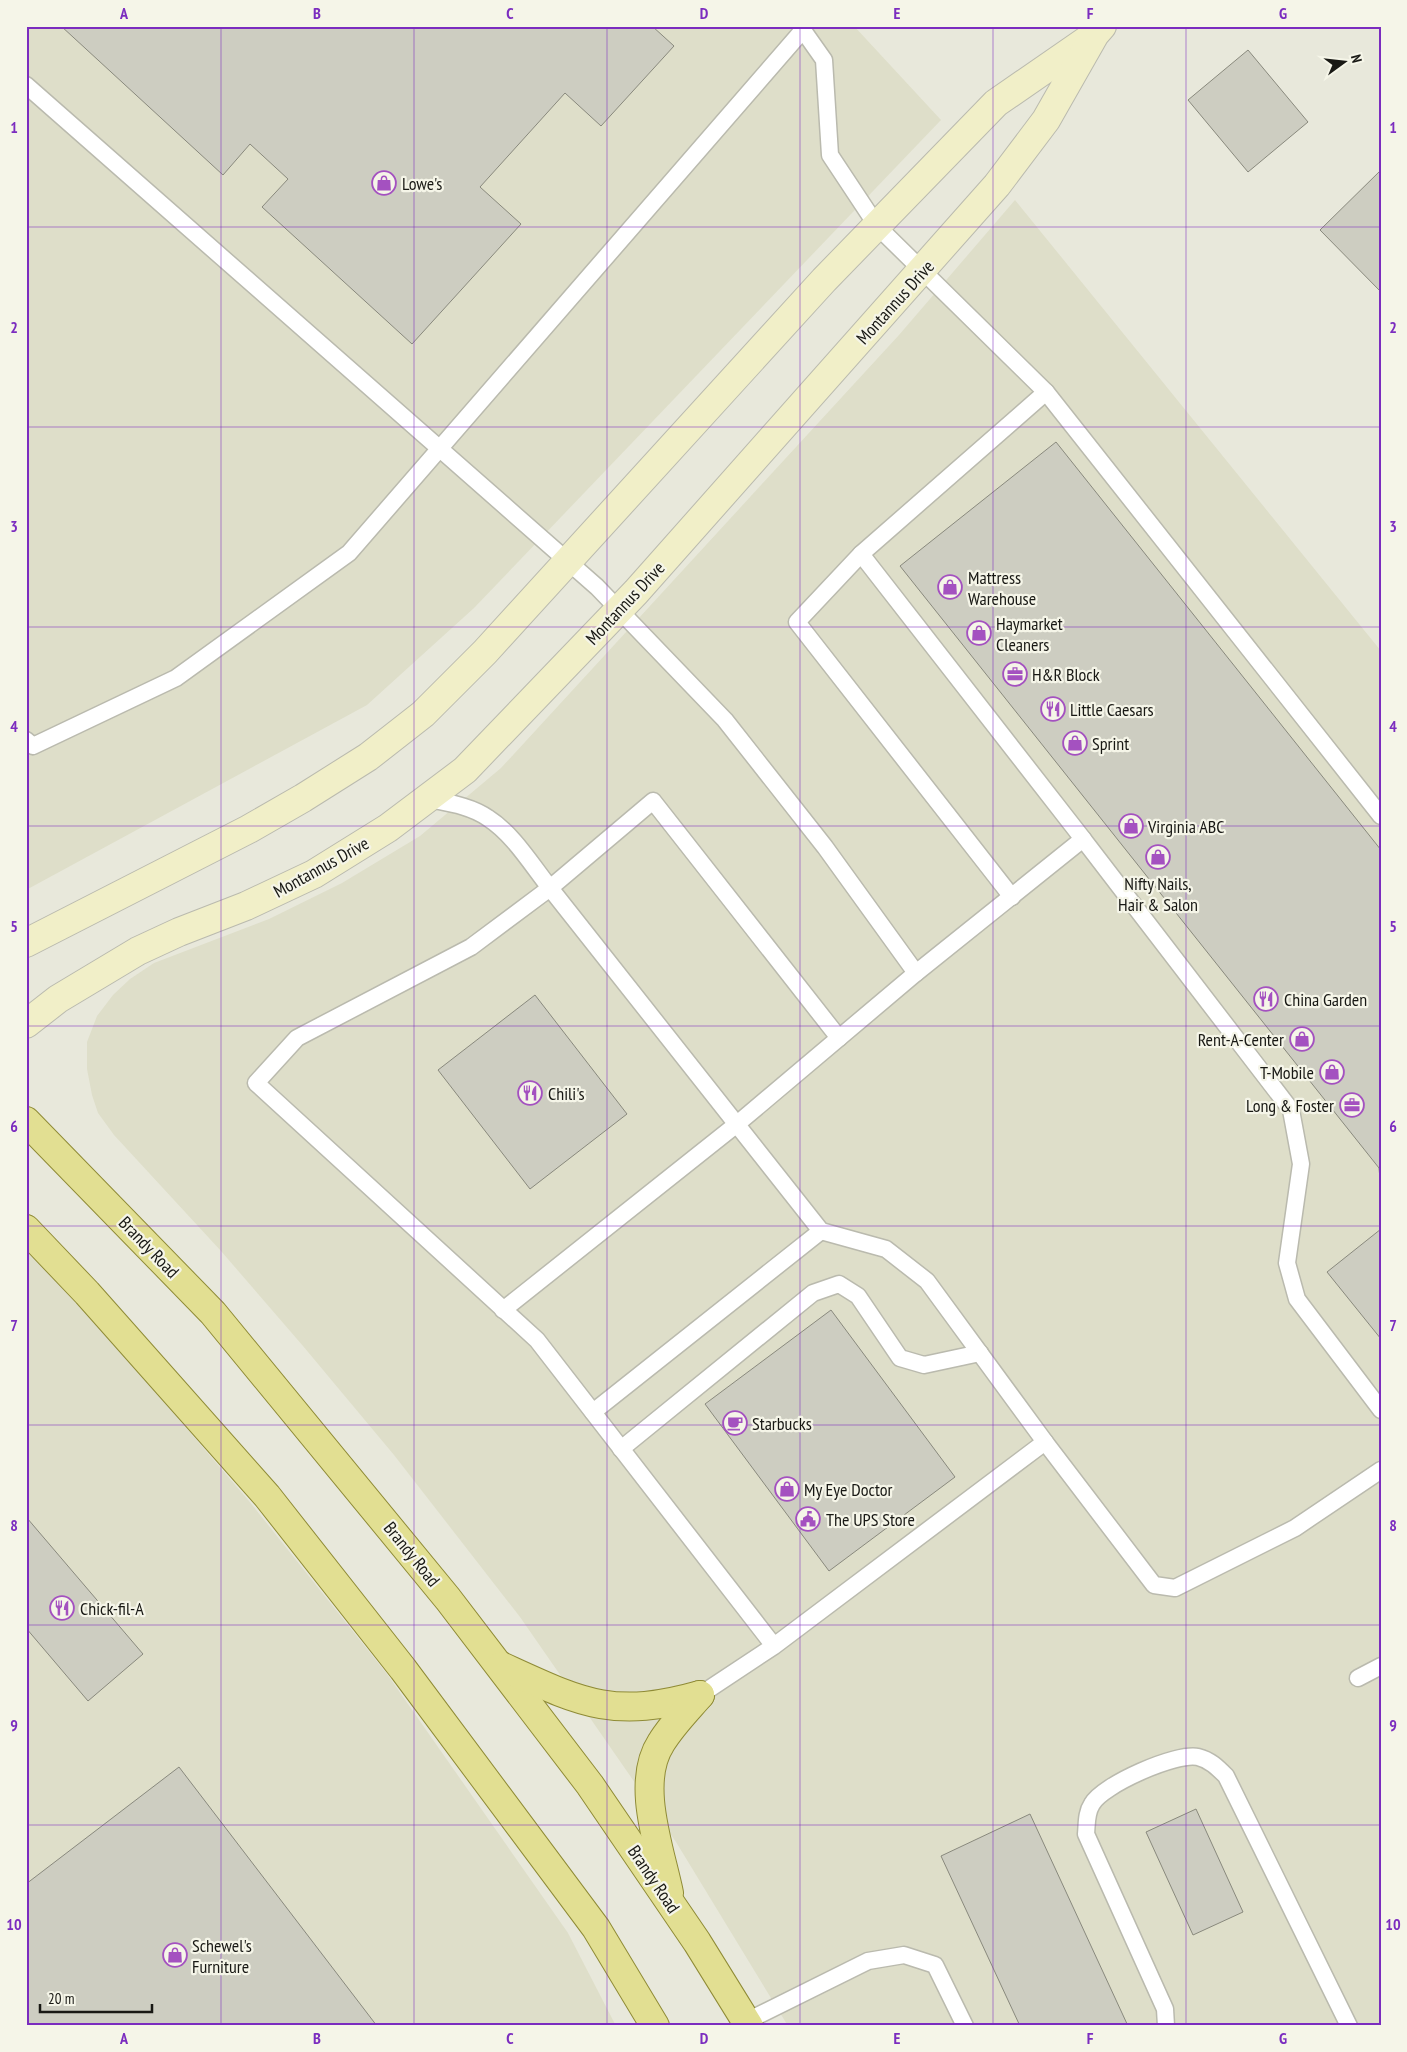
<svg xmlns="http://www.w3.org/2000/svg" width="1407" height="2052" font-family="'PT Sans Narrow',sans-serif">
<rect width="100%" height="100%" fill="#e8e8db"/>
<!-- built -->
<g fill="#dedec9">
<path d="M26,26H854L941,120L474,608L367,705L26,890Z"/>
<path d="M1015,200L1381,651V2026H788L676,1842L520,1617L394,1455L303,1346L221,1251L114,1135L98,1113L92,1095L87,1069V1042L97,1016L113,995L130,979L154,963L269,919L342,883L420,836L501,768L899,335Z"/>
<path d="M26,1248L71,1294L249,1501L387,1674L568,1933L616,2026H26Z"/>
</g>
<!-- building -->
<g fill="#cdcdc1" stroke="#89897d">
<path d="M61,26H652L674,46L601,126L565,93L480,187L521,224L412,344L262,207L288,179L250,144L223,175Z"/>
<path d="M1248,50L1308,122L1248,172L1188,100Z"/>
<path d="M1381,170V292L1320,230Z"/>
<path d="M1056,442L1381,850V1190L1379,1168L900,566Z"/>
<path d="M535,995L627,1114L530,1189L438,1070Z"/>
<path d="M1381,1229V1339L1327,1272Z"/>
<path d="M831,1310L955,1477L829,1571L705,1404Z"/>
<path d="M27,1518L143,1654L88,1701L26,1628Z"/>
<path d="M179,1767L377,2026H26V1884Z"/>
<path d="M1196,1809L1243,1912L1193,1935L1146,1832Z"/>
<path d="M1030,1814L1128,2026H1020L941,1856Z"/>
</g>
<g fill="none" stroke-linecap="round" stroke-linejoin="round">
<!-- lane casing -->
<g stroke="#babaae" stroke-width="19">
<g id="lane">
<path d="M26,85L597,587L725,720L825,847L916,973"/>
<path d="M1046,392L1381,816"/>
<path d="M861,554L797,622L1012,897"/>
<path d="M26,740L33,746L176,678L349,553L803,30"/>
<path d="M429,799C449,803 471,806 488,818C513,834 531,864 550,888L653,801L839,1038"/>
<path d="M1083,839L1291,1110L1301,1164L1287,1263L1297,1299L1381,1410"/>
<path d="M503,1310L737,1124L916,973L1083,839L861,554L1046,392L877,226L830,155L824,60L800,26"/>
<path d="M593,1412L821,1231"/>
<path d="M1045,1442L1154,1585L1175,1588L1295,1528L1381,1470"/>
<path d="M621,1449L813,1293L839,1284L858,1296L900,1358L924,1365L980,1353"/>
<path d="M1358,1678L1381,1666"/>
<path d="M700,1695L774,1646L1045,1442L927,1281L886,1249L821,1231L550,888L471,947L297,1038L256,1083L537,1340L774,1646"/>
<path d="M747,2021L868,1961L904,1955L935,1965L965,2026"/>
<path d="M1166,2026L1165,2009L1086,1834C1087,1824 1086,1813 1092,1804C1102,1785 1177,1752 1198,1757C1210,1760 1217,1767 1226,1776L1349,2026"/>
</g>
</g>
<!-- secondary casing -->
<g stroke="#babaae" stroke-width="30">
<g id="secondary">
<path d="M26,943L249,829L303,798L368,757L423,714L485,652L824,280L996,103L1090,38"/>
<path d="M26,1024L58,999L138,951L179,932L246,906L314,874L388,828L465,770L636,592L997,185L1046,120L1095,34L1102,26"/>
</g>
</g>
<!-- primary casing -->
<g stroke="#8f8b36" stroke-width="30">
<g id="primary">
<path d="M26,1121L213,1313L448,1599L590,1785L697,1942L749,2026"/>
<path d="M26,1229L87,1293L267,1496L403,1669L596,1928L655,2026"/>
<path d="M501,1666C580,1702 612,1720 700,1695"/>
<path d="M669,1893C660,1849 635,1783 661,1743C672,1725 687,1710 700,1695"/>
</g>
</g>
<!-- lane -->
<use href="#lane" stroke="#fff" stroke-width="16"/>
<!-- secondary -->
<use href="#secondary" stroke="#f1efc8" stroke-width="28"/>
<!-- primary -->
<use href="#primary" stroke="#e2df92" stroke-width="28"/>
</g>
<!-- grid -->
<path fill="none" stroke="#7b2cbf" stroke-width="1" stroke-opacity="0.55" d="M221,26V2026M414,26V2026M607,26V2026M800,26V2026M993,26V2026M1186,26V2026M26,227H1381M26,427H1381M26,627H1381M26,826H1381M26,1026H1381M26,1226H1381M26,1425H1381M26,1625H1381M26,1825H1381"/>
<!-- icons -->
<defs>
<g id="shop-ring" transform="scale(1.25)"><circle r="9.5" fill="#f5f5e8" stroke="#a451c0" stroke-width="1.5"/><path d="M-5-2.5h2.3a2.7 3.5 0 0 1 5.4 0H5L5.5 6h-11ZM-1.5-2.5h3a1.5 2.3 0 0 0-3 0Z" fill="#a451c0"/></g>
<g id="office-ring" transform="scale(1.25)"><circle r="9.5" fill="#f5f5e8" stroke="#a451c0" stroke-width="1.5"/><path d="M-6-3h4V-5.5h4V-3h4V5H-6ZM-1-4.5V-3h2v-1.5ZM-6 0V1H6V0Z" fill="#a451c0"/></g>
<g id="restaurant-ring" transform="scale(1.25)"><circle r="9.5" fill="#f5f5e8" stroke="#a451c0" stroke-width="1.5"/><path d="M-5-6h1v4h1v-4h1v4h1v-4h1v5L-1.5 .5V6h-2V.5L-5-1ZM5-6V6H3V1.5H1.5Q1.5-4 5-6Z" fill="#a451c0"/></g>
<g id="cafe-ring" transform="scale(1.25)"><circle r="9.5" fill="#f5f5e8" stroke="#a451c0" stroke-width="1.5"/><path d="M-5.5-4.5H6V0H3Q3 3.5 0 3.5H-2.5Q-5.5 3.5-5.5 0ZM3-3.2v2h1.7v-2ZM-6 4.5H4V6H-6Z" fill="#a451c0"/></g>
<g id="civic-ring" transform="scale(1.25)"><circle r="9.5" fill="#f5f5e8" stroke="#a451c0" stroke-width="1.5"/><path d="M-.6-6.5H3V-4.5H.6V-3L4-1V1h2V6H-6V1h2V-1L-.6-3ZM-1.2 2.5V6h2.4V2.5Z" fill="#a451c0"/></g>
</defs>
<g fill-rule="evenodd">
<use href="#shop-ring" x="384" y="183"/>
<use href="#shop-ring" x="950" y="587"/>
<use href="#shop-ring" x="979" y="633"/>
<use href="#office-ring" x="1015" y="674"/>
<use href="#restaurant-ring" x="1053" y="709"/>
<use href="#shop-ring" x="1075" y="743"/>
<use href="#shop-ring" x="1131" y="826"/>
<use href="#shop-ring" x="1158" y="857"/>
<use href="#restaurant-ring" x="1266" y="999"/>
<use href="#shop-ring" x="1302" y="1039"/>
<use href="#shop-ring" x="1332" y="1072"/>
<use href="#restaurant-ring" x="530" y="1093"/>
<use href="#office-ring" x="1352" y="1105"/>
<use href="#cafe-ring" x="735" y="1423"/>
<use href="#shop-ring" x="787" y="1489"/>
<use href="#civic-ring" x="808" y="1519"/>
<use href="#restaurant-ring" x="62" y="1608"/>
<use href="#shop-ring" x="175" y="1955"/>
</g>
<g text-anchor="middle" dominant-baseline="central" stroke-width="4.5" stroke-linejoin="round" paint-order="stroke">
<!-- poi labels -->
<g font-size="18" fill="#181814" stroke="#f5f5e8" text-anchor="start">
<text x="402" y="183">Lowe's</text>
<text x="968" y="577">Mattress<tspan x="968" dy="21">Warehouse</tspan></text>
<text x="996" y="623">Haymarket<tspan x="996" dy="21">Cleaners</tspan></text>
<text x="1032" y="674">H&amp;R Block</text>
<text x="1070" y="709">Little Caesars</text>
<text x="1092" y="743">Sprint</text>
<text x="1148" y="826">Virginia ABC</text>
<text x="1158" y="883" text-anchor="middle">Nifty Nails,<tspan x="1158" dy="21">Hair &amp; Salon</tspan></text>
<text x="1284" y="999">China Garden</text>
<text x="1284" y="1039" text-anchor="end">Rent-A-Center</text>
<text x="1314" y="1072" text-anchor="end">T-Mobile</text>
<text x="548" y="1093">Chili's</text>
<text x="1334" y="1105" text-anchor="end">Long &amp; Foster</text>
<text x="752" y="1423">Starbucks</text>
<text x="804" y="1489">My Eye Doctor</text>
<text x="826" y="1519">The UPS Store</text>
<text x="80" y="1608">Chick-fil-A</text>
<text x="192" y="1945">Schewel's<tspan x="192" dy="21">Furniture</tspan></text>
</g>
<!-- street labels -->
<g font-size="18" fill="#181814" stroke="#f5f5e8">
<text transform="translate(895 302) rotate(-48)">Montannus Drive</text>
<text transform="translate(625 603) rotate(-47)">Montannus Drive</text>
<text transform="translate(321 867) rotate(-29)">Montannus Drive</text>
<text transform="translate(149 1247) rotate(46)">Brandy Road</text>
<text transform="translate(412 1554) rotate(51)">Brandy Road</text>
<text transform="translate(654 1879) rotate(56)">Brandy Road</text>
</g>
</g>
<!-- border -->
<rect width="1407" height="2052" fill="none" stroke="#f5f5e8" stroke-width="55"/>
<!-- north arrow -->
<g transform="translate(1344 62) rotate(75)" stroke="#f5f5e8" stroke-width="4" paint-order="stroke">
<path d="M0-4L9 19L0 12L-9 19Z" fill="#181814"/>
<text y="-8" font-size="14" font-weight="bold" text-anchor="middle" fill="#181814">N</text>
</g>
<!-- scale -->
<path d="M40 2004v8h112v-8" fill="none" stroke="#181814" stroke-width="2.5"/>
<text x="48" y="2004" font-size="15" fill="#181814" stroke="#f5f5e8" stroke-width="4" paint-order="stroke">20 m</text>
<rect x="28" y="28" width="1352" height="1996" fill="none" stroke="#7b2cbf" stroke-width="2"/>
<g font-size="16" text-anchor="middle" font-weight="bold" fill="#7b2cbf">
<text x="124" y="19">A</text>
<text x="317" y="19">B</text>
<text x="510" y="19">C</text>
<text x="704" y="19">D</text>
<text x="897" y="19">E</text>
<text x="1090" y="19">F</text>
<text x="1283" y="19">G</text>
<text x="14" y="133">1</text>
<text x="1393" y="133">1</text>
<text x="14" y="333">2</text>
<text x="1393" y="333">2</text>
<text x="14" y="532">3</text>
<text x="1393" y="532">3</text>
<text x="14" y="732">4</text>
<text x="1393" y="732">4</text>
<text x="14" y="932">5</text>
<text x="1393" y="932">5</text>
<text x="14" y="1132">6</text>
<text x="1393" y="1132">6</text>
<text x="14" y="1331">7</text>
<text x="1393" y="1331">7</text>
<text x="14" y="1531">8</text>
<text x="1393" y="1531">8</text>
<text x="14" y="1731">9</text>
<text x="1393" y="1731">9</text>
<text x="14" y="1930">10</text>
<text x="1393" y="1930">10</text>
<text x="124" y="2044">A</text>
<text x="317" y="2044">B</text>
<text x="510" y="2044">C</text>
<text x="704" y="2044">D</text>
<text x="897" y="2044">E</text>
<text x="1090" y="2044">F</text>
<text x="1283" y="2044">G</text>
</g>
</svg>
